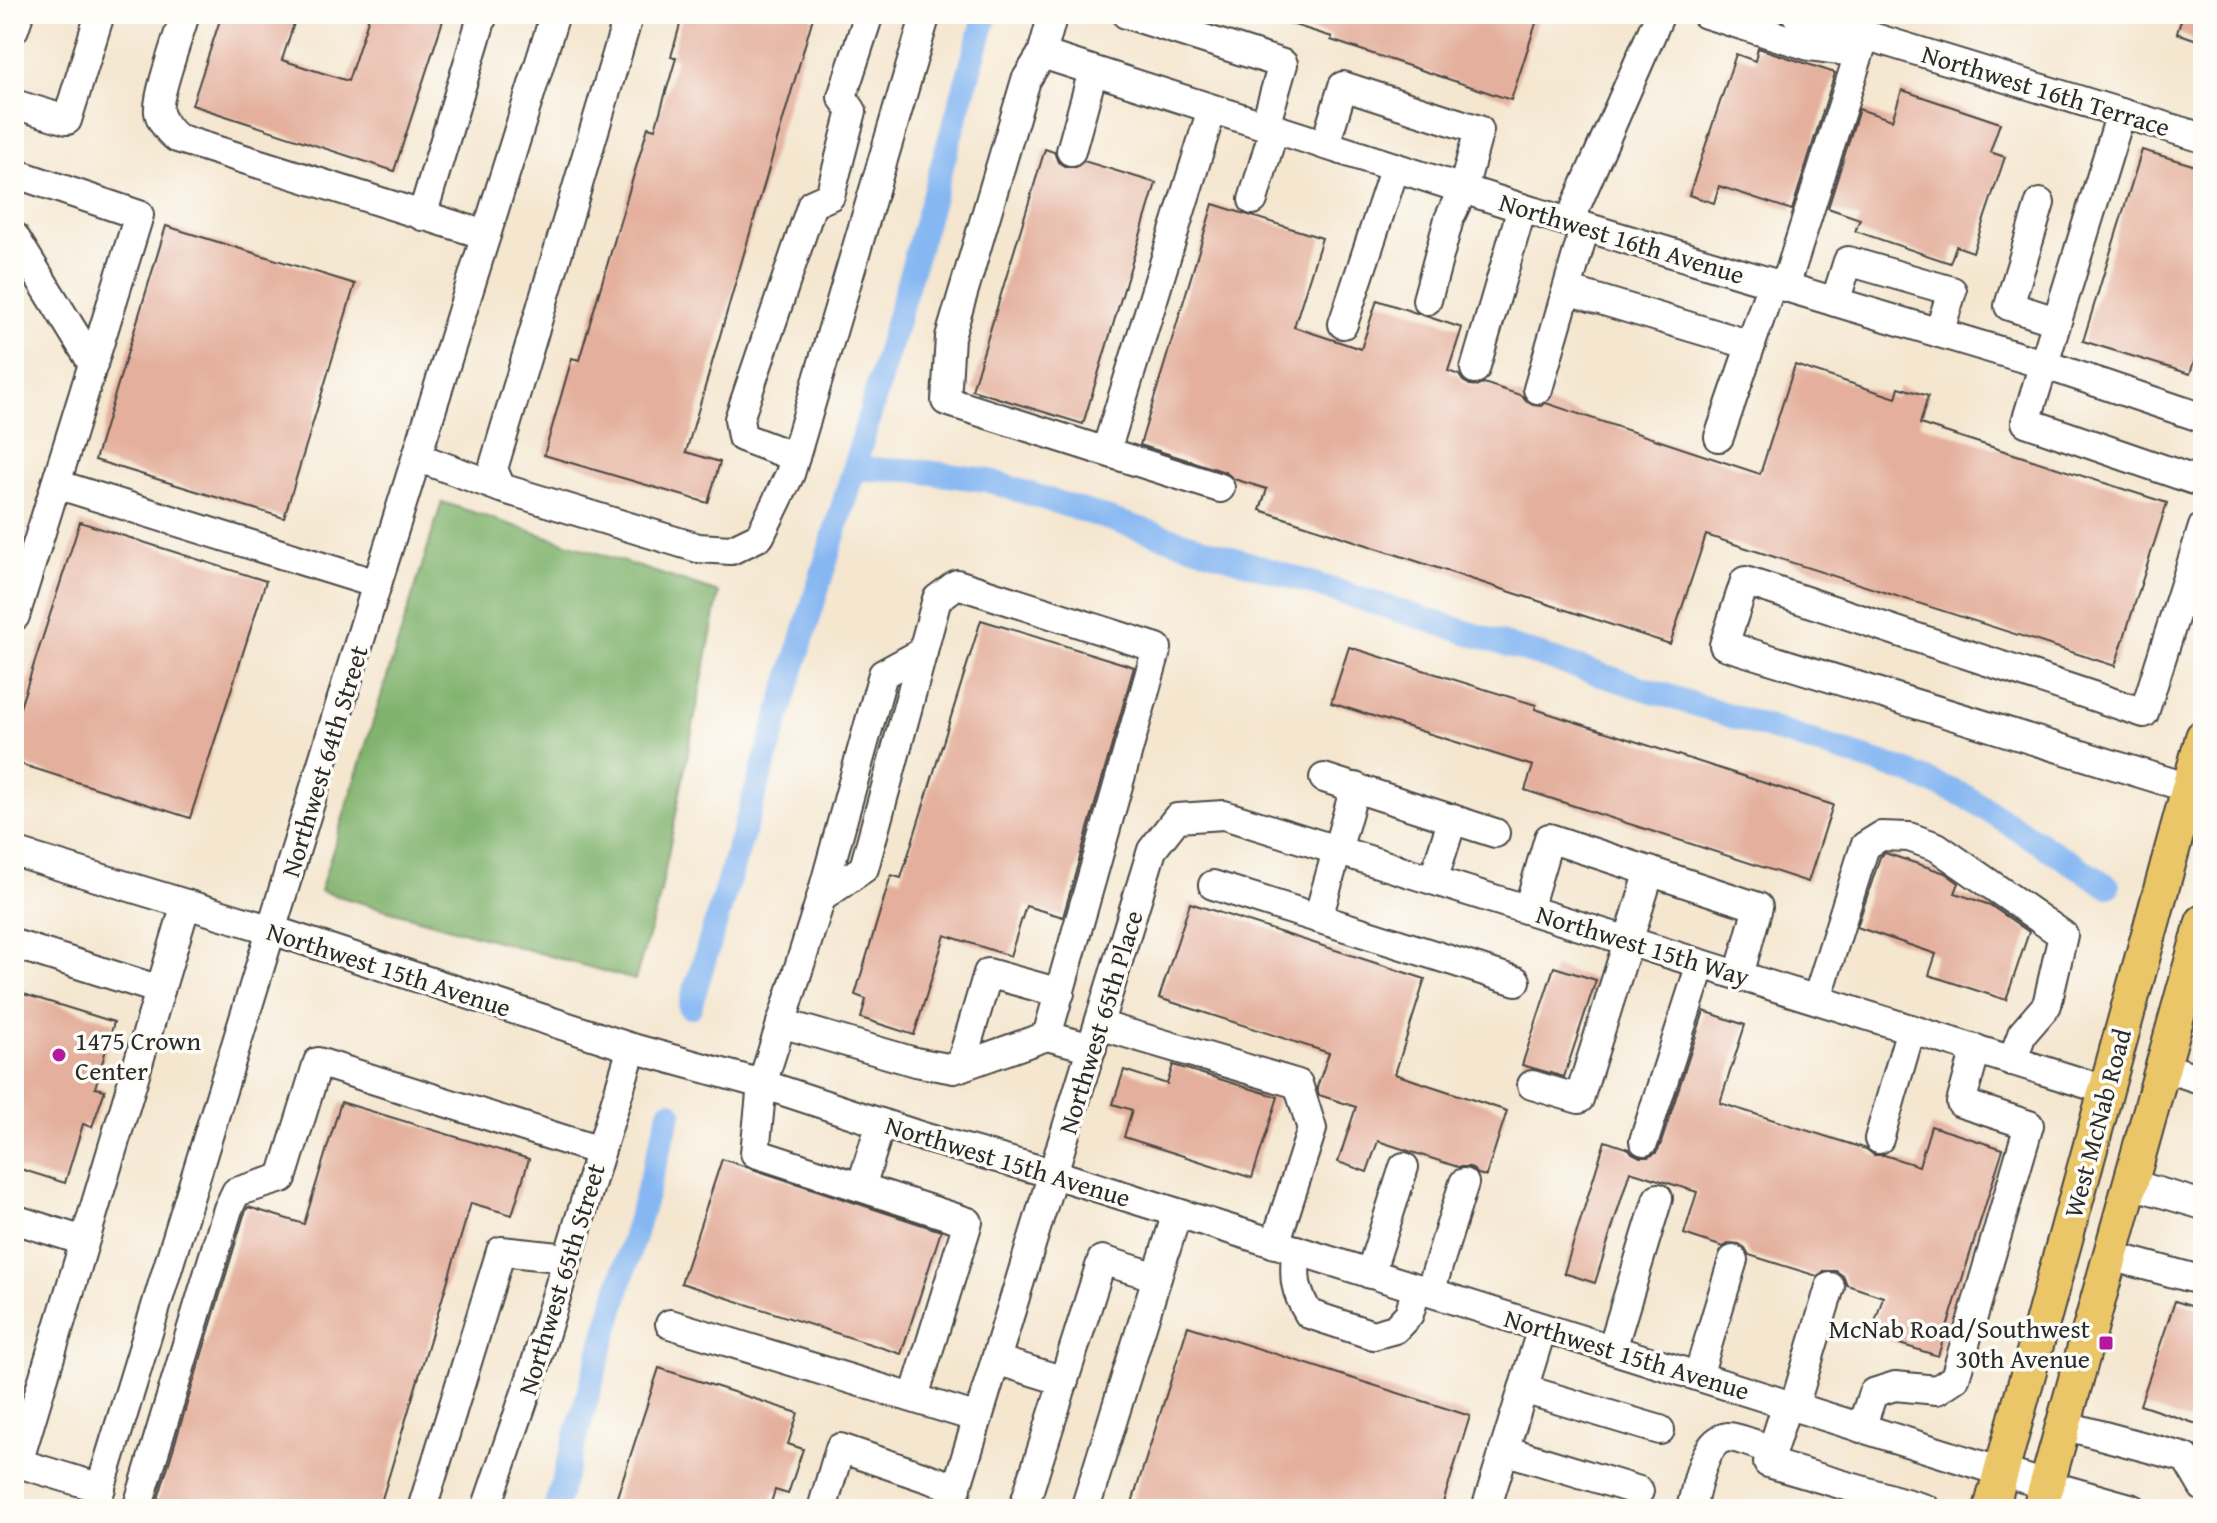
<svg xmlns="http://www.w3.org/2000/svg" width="2217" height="1523" font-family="'Gentium Book Plus',serif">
<rect width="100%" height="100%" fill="#fdfcf7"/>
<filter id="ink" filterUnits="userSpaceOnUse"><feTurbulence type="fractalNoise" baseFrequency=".0125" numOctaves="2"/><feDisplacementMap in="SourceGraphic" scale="16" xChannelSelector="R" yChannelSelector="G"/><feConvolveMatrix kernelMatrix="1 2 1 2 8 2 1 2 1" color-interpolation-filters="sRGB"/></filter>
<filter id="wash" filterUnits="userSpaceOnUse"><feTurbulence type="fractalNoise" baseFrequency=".006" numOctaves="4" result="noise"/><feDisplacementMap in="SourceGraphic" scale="32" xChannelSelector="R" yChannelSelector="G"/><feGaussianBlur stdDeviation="1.8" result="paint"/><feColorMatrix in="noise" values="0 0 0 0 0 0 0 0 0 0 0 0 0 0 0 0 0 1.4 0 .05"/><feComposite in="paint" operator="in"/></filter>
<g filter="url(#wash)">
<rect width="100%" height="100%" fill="#f4e6cf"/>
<!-- forest -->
<path fill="#80b26d" stroke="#566e4c" stroke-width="2" d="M442,502L719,593L660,896L635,980L320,891Z"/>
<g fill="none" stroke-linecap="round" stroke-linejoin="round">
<!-- canal -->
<g stroke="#86b7f2" stroke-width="24">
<path d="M854,469L911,470L986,480L1908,772L1965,796L2108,886"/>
<path d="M690,1007L854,469L986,14"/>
<path d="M555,1509L670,1112"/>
</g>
</g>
<g id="blocks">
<!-- building -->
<g fill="#e4b09d">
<path d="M222,14H297L282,60L348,81L370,14H445L394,171L192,105Z"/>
<path d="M683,14H814L686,452L720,462L708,503L544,455L572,358L579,360L648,127L655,129L676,58L671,57Z"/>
<path d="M1272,14H1539L1511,100L1331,40L1332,37L1272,18Z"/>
<path d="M2183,14H2203V42L2177,33Z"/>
<path d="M1758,48L1835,73L1792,210L1719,186L1714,203L1689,195L1736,54L1755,61Z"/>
<path d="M1902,90L2000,123L1990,152L2005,157L1973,252L1956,246L1950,263L1855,231L1860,219L1828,208L1859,109L1892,120Z"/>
<path d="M1045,149L1054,152L1058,162L1066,167H1076L1084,161L1156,183L1083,424L972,390Z"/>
<path d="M2142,150L2203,168V333L2190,374L2083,341Z"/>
<path d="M1213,204L1322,238L1294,327L1361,349L1377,300L1462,328L1448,371L1459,375L1463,381L1470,385L1478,386L1484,383L1523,396L1526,401L1533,405L1541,406L1546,403L1760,474L1795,365L1896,398L1899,387L1928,396L1920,424L2167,503L2115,666L1706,535L1670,644L1260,510L1267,489L1234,479L1225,472L1140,445Z"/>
<path d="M166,226L355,284L284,518L95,460Z"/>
<path d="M80,522L266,581L190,818L14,762V726Z"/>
<path d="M981,620L1134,667L1063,917L1026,906L1010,956L945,935L914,1035L861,1018L866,999L855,995L891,875L901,878Z"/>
<path d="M1349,647L1536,705L1535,709L1833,805L1808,882L1525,790L1533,766L1331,703Z"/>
<path d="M1885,853L1945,873L1959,883L1955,893L1990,905L2029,932L2006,1000L1929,975L1936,954L1857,927L1880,857Z"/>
<path d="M1190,903L1425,979L1395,1074L1507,1111L1486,1176L1478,1174L1470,1167H1458L1378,1141L1367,1172L1338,1162L1356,1107L1319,1095L1317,1087L1329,1053L1159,998Z"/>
<path d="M1554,967L1596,980L1564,1077L1522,1065Z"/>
<path d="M14,991L114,1022L95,1088L105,1090L92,1127L83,1124L65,1183L14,1167Z"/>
<path d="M1704,1011L1745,1025L1720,1103L1866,1149L1874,1155H1884L1919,1166L1931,1126L2003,1149L1938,1356L1871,1335L1883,1297L1847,1285L1843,1276L1836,1271H1825L1817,1276L1749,1255L1745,1248L1739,1244L1730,1243L1723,1247L1684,1234L1697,1192L1630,1171L1595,1283L1564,1273L1605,1141L1629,1149L1632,1153L1640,1157H1648L1656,1153L1660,1146Z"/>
<path d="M1173,1065L1278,1097L1252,1178L1124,1137L1132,1110L1113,1104L1124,1070L1167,1084Z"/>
<path d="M341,1102L529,1159L512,1215L471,1203L379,1509H155L244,1215L248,1207L304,1224Z"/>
<path d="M722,1159L941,1231L901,1354L681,1283Z"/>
<path d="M2175,1301L2203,1310V1426L2140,1405Z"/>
<path d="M1188,1326L1470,1416L1441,1509H1130Z"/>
<path d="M659,1368L798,1413L788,1444L803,1449L788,1494L775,1490L769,1509H613Z"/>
</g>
</g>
</g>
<g filter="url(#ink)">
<use href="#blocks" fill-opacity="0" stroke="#494744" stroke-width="2"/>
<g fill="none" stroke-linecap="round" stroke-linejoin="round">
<!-- minor casing -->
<g stroke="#494744" stroke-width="32">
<g id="minor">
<path d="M185,14C180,32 156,98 159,112C161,122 170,133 177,138L486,235"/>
<path d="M629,14L493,469L501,488L698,548L731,550L760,536L790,474L926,14"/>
<path d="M1053,14L1042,54L1026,80L950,337L946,401L1220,488"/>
<path d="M1126,14L1283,64L1265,126"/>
<path d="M1706,14L1809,46L1859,53"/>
<path d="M1796,14L2203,138"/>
<path d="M14,29L19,14"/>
<path d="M1042,54L1522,208L2043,364L2203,418"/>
<path d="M14,104L67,120L100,14"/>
<path d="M2121,113L2026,422L2203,483"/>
<path d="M1325,145L1343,86L1479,130L1463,189L1449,219L1427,300"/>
<path d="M1071,151L1093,71"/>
<path d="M14,173L139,215L15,616"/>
<path d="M1253,200L1274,129"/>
<path d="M2040,203L2009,306L2056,321"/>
<path d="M422,216L483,14"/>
<path d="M1569,222L1660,14"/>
<path d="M14,236L93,364"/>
<path d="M1785,287L1865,35"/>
<path d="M1567,290L1751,345"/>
<path d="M1835,302L1848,261L1952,291L1939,333"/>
<path d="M1343,324L1395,167"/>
<path d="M1475,369L1522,208"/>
<path d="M1538,389L1585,227"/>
<path d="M1719,437L1772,283"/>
<path d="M1106,451L1212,109"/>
<path d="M417,457L501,488"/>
<path d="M795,457L742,437L739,419L812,204L830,196L852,111L842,97L869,14"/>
<path d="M56,484L377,584"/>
<path d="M1324,778L1495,833"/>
<path d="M2189,788L1724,645L1745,581L2144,713L2203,527"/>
<path d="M14,852L272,930L632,1048L762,1084L926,1138L1054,1174L2002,1472L2133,1509"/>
<path d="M1433,880L1453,818"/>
<path d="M1213,885L1516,981"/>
<path d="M821,898L864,868L937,599L957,584L1157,648L1047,1036L1092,1048"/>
<path d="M1528,909L1549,838L1758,907L1739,975"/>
<path d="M1318,918L1355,787"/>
<path d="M14,944L160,990"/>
<path d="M1817,999L1865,846L1881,836L1909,837L1937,847L2063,935L2047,1005L2022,1034L2012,1061"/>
<path d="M781,1023L915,1062L954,1069L1047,1036"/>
<path d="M1099,1025L1298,1084L1312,1129L1275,1244"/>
<path d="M960,1067L988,973L1060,993"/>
<path d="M2163,1067L2203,1080"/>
<path d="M1532,1085L1579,1099L1650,871"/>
<path d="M1879,1139L1911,1029"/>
<path d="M1644,1141L1701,964"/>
<path d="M2131,1184L2203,1205"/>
<path d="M861,1187L881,1123"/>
<path d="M14,1219L84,1241"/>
<path d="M1296,1250C1294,1278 1294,1290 1309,1314L1373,1335L1395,1329L1409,1314L1417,1288"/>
<path d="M2111,1256L2200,1280"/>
<path d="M1370,1274L1404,1167"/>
<path d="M1430,1292L1464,1183"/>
<path d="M670,1324L978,1418"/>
<path d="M1612,1349L1658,1198"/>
<path d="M996,1360L1064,1381"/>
<path d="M1698,1376L1733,1260"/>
<path d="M1523,1389L1660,1430"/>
<path d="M914,1397L968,1222L755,1153L762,1084L821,898L883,674L923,652"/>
<path d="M1787,1404L1768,1463L1926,1509"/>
<path d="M1794,1407L1830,1287"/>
<path d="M2063,1425L2186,1458L2203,1487"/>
<path d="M1861,1428L1873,1393L1895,1386L1937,1390L1955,1378L2029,1125L1961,1103L1976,1049"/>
<path d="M1504,1450L1639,1491"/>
<path d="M101,1488L18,1463L186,904"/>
<path d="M94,1509L377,584L555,14"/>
<path d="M137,1509L228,1209L236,1192L282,1178L318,1062L600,1151"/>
<path d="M422,1509L501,1251L567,1258"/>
<path d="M486,1509L534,1369L632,1048"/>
<path d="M822,1509L840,1448L957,1488"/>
<path d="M950,1509L1152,850L1177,818L1224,815L2106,1090"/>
<path d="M1023,1509L1102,1260L1157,1277"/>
<path d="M1085,1509L1177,1213"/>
<path d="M1486,1509L1542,1328"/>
<path d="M1691,1509C1696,1490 1703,1439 1728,1437C1738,1437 1761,1447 1772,1450"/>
</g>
</g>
<!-- major casing -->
<g stroke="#494744" stroke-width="38">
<g id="major">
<path d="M1991,1509L2203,737"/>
<path d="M2040,1509L2203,922"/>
</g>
</g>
<!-- minor -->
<use href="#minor" stroke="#fff" stroke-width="28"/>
<!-- major -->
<use href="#major" stroke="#ebc669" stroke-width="34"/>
</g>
</g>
<!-- markers -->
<g fill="#b5179e" stroke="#fdfcf7" stroke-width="3">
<circle cx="59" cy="1055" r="8"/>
<rect x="2098" y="1335" width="16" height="16" rx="4"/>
</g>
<g text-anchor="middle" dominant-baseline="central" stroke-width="7" stroke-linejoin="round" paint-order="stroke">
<!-- street labels -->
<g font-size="26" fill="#2b2b2b" stroke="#fdfcf7">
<text transform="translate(2046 90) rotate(17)">Northwest 16th Terrace</text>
<text transform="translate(1622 238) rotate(17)">Northwest 16th Avenue</text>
<text transform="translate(324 761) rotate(-73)">Northwest 64th Street</text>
<text transform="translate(1643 945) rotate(17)">Northwest 15th Way</text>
<text transform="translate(389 969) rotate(18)">Northwest 15th Avenue</text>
<text transform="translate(1100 1022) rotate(-73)">Northwest 65th Place</text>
<text transform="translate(2097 1123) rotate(-75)">West McNab Road</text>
<text transform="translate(1008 1161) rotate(17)">Northwest 15th Avenue</text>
<text transform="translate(561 1279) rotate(-73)">Northwest 65th Street</text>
<text transform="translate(1627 1354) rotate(17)">Northwest 15th Avenue</text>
</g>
<!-- poi labels -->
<g font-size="26" fill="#2b2b2b" stroke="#fdfcf7" text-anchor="start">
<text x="75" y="1040">1475 Crown<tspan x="75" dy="30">Center</tspan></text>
<text x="2090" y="1328" text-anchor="end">McNab Road/Southwest<tspan x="2090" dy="30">30th Avenue</tspan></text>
</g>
</g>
<!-- margin -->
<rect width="2217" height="1523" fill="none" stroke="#fdfcf7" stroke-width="48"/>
</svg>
